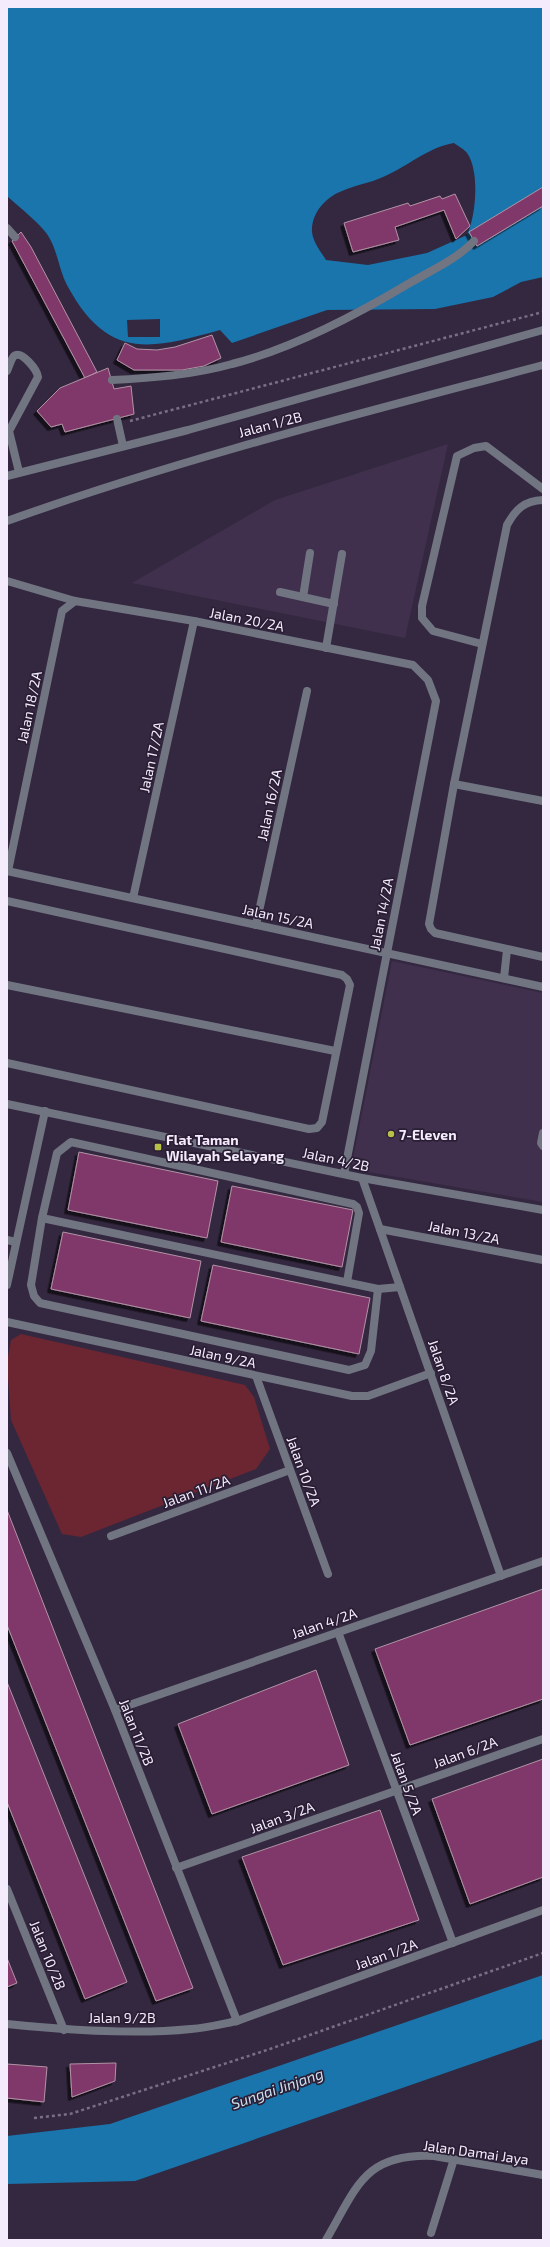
<svg xmlns="http://www.w3.org/2000/svg" width="550" height="2247" font-family="'Exo 2',sans-serif">
<defs>
<filter id="shadow"><feDropShadow dx="-3.5" dy="3.5" stdDeviation="0" flood-color="#0009"/></filter>
</defs>
<rect width="100%" height="100%" fill="#342840"/>
<!-- built -->
<g fill="#40304e">
<path d="M448,444L405,638L132,583L275,500Z"/>
<path d="M392,961L543,993V1202L351,1169Z"/>
</g>
<!-- green -->
<path fill="#6b2631" d="M21,1334L245,1385L254,1397L270,1449L256,1469L81,1537L62,1534L11,1420L7,1363L11,1340Z"/>
<!-- water -->
<g fill="#1975ac" fill-rule="evenodd">
<path d="M7,7H543V277L521,282L493,297L435,309L327,310L232,343L220,330C149,350 107,360 67,285C59,270 57,248 47,234C36,220 20,208 7,196ZM454,143C458,146 464,149 467,153C480,171 476,216 467,235L427,253L368,265L326,260C321,252 313,242 312,232C311,213 326,197 342,191C355,185 370,183 383,177C407,167 428,147 454,143Z"/>
<path d="M543,1975V2039L135,2181L7,2184V2136L110,2124Z"/>
</g>
<!-- pier -->
<path fill="#342840" d="M160,319V337H128L127,320Z"/>
<!-- building -->
<g fill="#7f3769" stroke="#b293a6" filter="url(#shadow)">
<path d="M543,187V206L477,246L469,232Z"/>
<path d="M455,194L470,226L456,239L444,210L395,227L399,240L353,252L344,223L408,203L410,206L440,196L442,199Z"/>
<path d="M21,232L31,247L97,372L85,378L12,241Z"/>
<path d="M212,335L221,358L204,366L182,370H134L117,360L125,343L137,349L157,350L175,347Z"/>
<path d="M108,368L114,389L131,386L134,414L65,432L62,424L51,427L37,411L60,388Z"/>
<path d="M79,1152L218,1181L207,1238L68,1210Z"/>
<path d="M232,1186L353,1210L342,1267L221,1242Z"/>
<path d="M63,1232L201,1261L190,1318L51,1289Z"/>
<path d="M213,1265L370,1298L359,1354L201,1321Z"/>
<path d="M7,1510L193,1988L156,2001L7,1625Z"/>
<path d="M543,1589V1699L410,1745L375,1649Z"/>
<path d="M316,1670L349,1765L212,1814L178,1724Z"/>
<path d="M7,1682L127,1982L85,1999L7,1802Z"/>
<path d="M543,1759V1877L470,1904L432,1799Z"/>
<path d="M380,1810L419,1920L283,1965L242,1857Z"/>
<path d="M7,1958L17,1983L7,1987Z"/>
<path d="M116,2063L115,2081L72,2097L70,2064Z"/>
<path d="M7,2064L47,2067L44,2102L7,2098Z"/>
</g>
<g fill="none" stroke-linecap="round" stroke-linejoin="round">
<!-- path -->
<g stroke="#796f84" stroke-width="2.5" stroke-dasharray="3 3" stroke-linecap="butt">
<path d="M130,421L543,312"/>
<path d="M34,2118L70,2114L270,2049L543,1953"/>
</g>
<!-- service -->
<g stroke="#717582" stroke-width="8">
<path d="M7,228L15,237"/>
<path d="M7,371C9,367 11,359 14,356C22,350 37,370 38,377L9,431L19,472"/>
<path d="M112,380C152,378 193,375 232,364C291,349 356,315 408,284C430,271 456,260 474,241"/>
<path d="M117,419L123,446"/>
<path d="M543,500C524,501 516,509 507,525L454,784L429,924L431,929L435,933L543,957"/>
<path d="M280,592L334,604"/>
<path d="M303,597L310,553"/>
<path d="M482,644L433,631L422,618V606L457,456L474,448L486,446L543,489"/>
<path d="M326,648L342,554"/>
<path d="M454,784L543,801"/>
<path d="M7,901L342,975L347,979L350,985L322,1122L317,1128L309,1129L7,1063"/>
<path d="M504,978L507,950"/>
<path d="M7,985L335,1051"/>
<path d="M543,1133L541,1143L543,1146"/>
<path d="M42,1218L378,1289L400,1287"/>
<path d="M7,1240L16,1242"/>
<path d="M347,1282L359,1213L357,1207L353,1204L71,1142L57,1153L42,1218L31,1285L34,1296L40,1303L349,1370L365,1365L371,1351L378,1289"/>
<path d="M431,2233L454,2159"/>
</g>
<!-- minor -->
<g stroke="#717582" stroke-width="8">
<path d="M7,581L75,601L194,621L413,665L428,680L436,701L344,1174"/>
<path d="M7,871L543,987"/>
<path d="M8,871L62,611L75,601"/>
<path d="M133,898L194,621"/>
<path d="M256,925L307,691"/>
<path d="M7,1104L362,1178L543,1210"/>
<path d="M362,1178L501,1576"/>
<path d="M380,1229L543,1260"/>
<path d="M7,1285L45,1111"/>
<path d="M7,1322L352,1396H368L431,1373"/>
<path d="M256,1376L328,1574"/>
<path d="M7,1453L115,1710L237,2021"/>
<path d="M111,1536L290,1470"/>
<path d="M338,1632L453,1943"/>
<path d="M115,1710L543,1561"/>
<path d="M176,1868L543,1739"/>
<path d="M7,1889L64,2030"/>
<path d="M7,2024C65,2030 133,2035 191,2029C206,2028 222,2024 237,2021L543,1910"/>
<path d="M326,2240C357,2187 364,2153 434,2156L543,2175"/>
</g>
<!-- tertiary -->
<g stroke="#717582" stroke-width="8">
<path d="M7,476L188,430L543,330"/>
<path d="M7,521C182,458 363,413 543,365"/>
</g>
</g>
<!-- markers -->
<g fill="#b8c147" stroke="#2a1e35" stroke-width="1.5">
<circle cx="391" cy="1134" r="4"/>
<rect x="154" y="1143" width="8" height="8" rx="2"/>
</g>
<g text-anchor="middle" dominant-baseline="central" stroke-width="3.5" stroke-linejoin="round" paint-order="stroke">
<!-- street labels -->
<g font-size="14" fill="#f4ecfc" stroke="#2a1e35">
<text transform="translate(270 424) rotate(-15)">Jalan 1/2B</text>
<text transform="translate(247 619) rotate(11)">Jalan 20/2A</text>
<text transform="translate(29 707) rotate(-78)">Jalan 18/2A</text>
<text transform="translate(151 757) rotate(-78)">Jalan 17/2A</text>
<text transform="translate(269 805) rotate(-78)">Jalan 16/2A</text>
<text transform="translate(381 914) rotate(-79)">Jalan 14/2A</text>
<text transform="translate(278 916) rotate(12)">Jalan 15/2A</text>
<text transform="translate(336 1159) rotate(12)">Jalan 4/2B</text>
<text transform="translate(464 1232) rotate(11)">Jalan 13/2A</text>
<text transform="translate(223 1356) rotate(12)">Jalan 9/2A</text>
<text transform="translate(444 1372) rotate(71)">Jalan 8/2A</text>
<text transform="translate(304 1471) rotate(70)">Jalan 10/2A</text>
<text transform="translate(196 1491) rotate(-20)">Jalan 11/2A</text>
<text transform="translate(324 1623) rotate(-19)">Jalan 4/2A</text>
<text transform="translate(137 1732) rotate(68)">Jalan 11/2B</text>
<text transform="translate(465 1752) rotate(-20)">Jalan 6/2A</text>
<text transform="translate(407 1783) rotate(70)">Jalan 5/2A</text>
<text transform="translate(282 1817) rotate(-20)">Jalan 3/2A</text>
<text transform="translate(386 1954) rotate(-20)">Jalan 1/2A</text>
<text transform="translate(48 1955) rotate(68)">Jalan 10/2B</text>
<text x="122" y="2017">Jalan 9/2B</text>
<text transform="translate(476 2152) rotate(8)">Jalan Damai Jaya</text>
</g>
<!-- poi labels -->
<g font-size="14" font-weight="bold" fill="#f4ecfc" stroke="#2a1e35" text-anchor="start">
<text x="399" y="1134">7-Eleven</text>
<text x="166" y="1139">Flat Taman<tspan x="166" dy="16">Wilayah Selayang</tspan></text>
</g>
<!-- water labels -->
<g font-size="15" font-style="italic" fill="#cde0ef" stroke="#2a1e35">
<text transform="translate(277 2088) rotate(-19)">Sungai Jinjang</text>
</g>
</g>
<!-- border -->
<rect width="550" height="2247" fill="none" stroke="#f4ecfc" stroke-width="16"/>
</svg>
